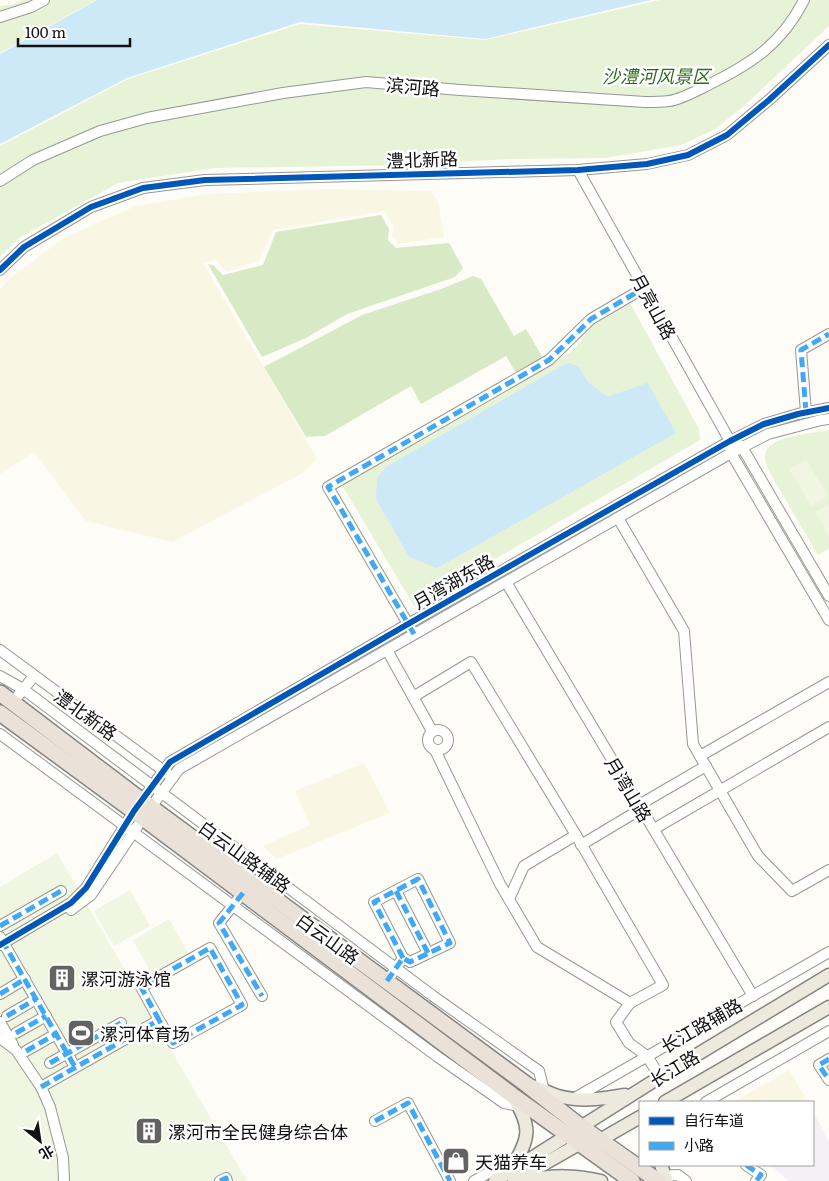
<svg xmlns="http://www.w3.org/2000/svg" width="829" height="1181" font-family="Literata,'Noto Sans SC',serif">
<rect width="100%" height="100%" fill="#fdfcf7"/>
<!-- industrial -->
<path fill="#f5f0f3" d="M813,1112L829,1141V1181H788L771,1165H813Z"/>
<!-- farmland -->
<g fill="#f9f7e4">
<path d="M324,189L431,191L438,201L444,237L398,244L392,236L394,227L384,211L273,230L259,261L226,272L216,260L203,263L317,459L303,473L172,542L86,521L34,452L0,474V290L9,279L64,238L136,206L207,194Z"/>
<path d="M364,763L390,813L277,859L263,846L310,825L295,791Z"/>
<path d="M789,1070L807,1101L734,1102Z"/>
</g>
<!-- green -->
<g fill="#e7f3d7">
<path d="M22,0H96L0,53V6L14,4Z"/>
<path d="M660,0H829V26L745,105L715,129L681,145L605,158L509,159L406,165L214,168L118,183L19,238L0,257V146L128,79L300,24L485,40Z"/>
<path d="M630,303L699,429L700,440L414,606L342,485L574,350L592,326Z"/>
<path d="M829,430V549L818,555L770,473C766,466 762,454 769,447C778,436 814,433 829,430Z"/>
</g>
<!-- forest -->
<g fill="#d8eac5">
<path d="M381,215L389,229L388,240L396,248L449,243L463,268L455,277L347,314L306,338L262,357L208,264L213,265L223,275L263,265L276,232Z"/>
<path d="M473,276L481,279L514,336L526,329L543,358L516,373L506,356L421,404L411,386L325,436L306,437L264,367L362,315L441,289Z"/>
</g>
<!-- pitch -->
<g fill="#f0f6e1">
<path d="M806,459L828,496L811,506L789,469Z"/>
<path d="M829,504V537L815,512Z"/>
<path d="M57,853L247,1181H0V887Z"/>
<path d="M130,890L150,926L114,946L94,911Z"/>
<path d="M169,919L189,955L153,976L133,940Z"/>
</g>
<!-- water -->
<g fill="#cde8f7">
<path d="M97,0H651L485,39L300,22L127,78L0,144V54Z"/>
<path d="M569,363L579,367L588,382L608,397C621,391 634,389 647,382L676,433L437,568L409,557L376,499L377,478L386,467L565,364Z"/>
</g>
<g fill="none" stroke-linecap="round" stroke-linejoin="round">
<!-- minor casing -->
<g stroke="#979795" stroke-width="12">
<g id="minor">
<path d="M0,17L31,7L44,0"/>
<path d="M578,170L730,441L731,453L829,620"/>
<path d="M0,181L33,160L100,131L147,118L283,93L366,82L460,90L645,102C653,102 661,102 669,101C682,99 696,91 708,85C751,64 782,44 804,0"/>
<path d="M0,270L24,247L91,207L143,188L205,180L578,170L647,164L688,155L727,135L769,100L829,45"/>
<path d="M806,412L801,350L829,334"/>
<path d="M738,445L742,447L829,596"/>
<path d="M618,518L684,631L693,744L758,856L792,891L829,870"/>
<path d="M506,582L753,996"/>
<path d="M411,629L328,487L549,360L591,319L644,288"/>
<path d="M0,650L168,774"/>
<path d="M387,650L432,731"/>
<path d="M0,676L23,689L433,996L539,1071L545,1095"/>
<path d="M413,697L471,662L576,835L663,985L630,1003L537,947L500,884L435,750"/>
<path d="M13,702L34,676"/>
<circle cx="438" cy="740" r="10"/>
<path d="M0,734L438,1057L504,1103L523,1107"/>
<path d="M700,756L829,682"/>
<path d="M639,805L706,766"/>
<path d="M654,829L829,727"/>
<path d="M581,845L641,809"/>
<path d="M396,891L428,953"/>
<path d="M243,893L219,923L262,996"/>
<path d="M509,899L524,866L576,835"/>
<path d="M71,910L91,895L143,818L179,769L731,453L768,434L821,420L829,419"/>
<path d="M0,926L61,891"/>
<path d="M0,937L75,1067"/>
<path d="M0,945L71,903L86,888L134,811L170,762L408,624L730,441L764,424L798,414L829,408"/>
<path d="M387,981L403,958L410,962L450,943L418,879L374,902L403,958"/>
<path d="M0,994L25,979"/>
<path d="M630,1003L616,1022L629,1043L647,1056L660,1077"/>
<path d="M7,1016L36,999"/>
<path d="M0,1022L13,1045"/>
<path d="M16,1033L46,1016"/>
<path d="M0,1038L16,1050L41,1087L50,1107L63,1158L64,1181"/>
<path d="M26,1051L56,1034"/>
<path d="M829,1059L819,1065L829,1080"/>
<path d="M50,1063L121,1023"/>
<path d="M41,1087L159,1020L141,987L210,948L242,1005L173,1043L159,1020"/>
<path d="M573,1099L829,952"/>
<path d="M706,1102L829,1031"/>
<path d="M375,1121L408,1103L450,1181"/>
<path d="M746,1165L761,1175L756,1181"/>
<path d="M659,1176L678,1175L686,1181"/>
<path d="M220,1181L226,1178L227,1181"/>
<path d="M474,1181L504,1164L519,1161"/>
</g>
</g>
<!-- major casing -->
<g stroke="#858482" stroke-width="15">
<g id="major">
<path d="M532,1086C541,1089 549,1093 558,1096C580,1102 603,1099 625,1095"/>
<path d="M665,1102L829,1007"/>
<path d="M661,1165L667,1181"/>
<path d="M512,1167C530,1138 532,1127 513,1097"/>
<path d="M527,1180C554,1175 575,1175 601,1181"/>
<path d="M495,1181L660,1077L829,975"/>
<path d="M514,1181L579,1144L600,1140L640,1117"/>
</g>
</g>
<!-- highway casing -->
<g stroke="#858482" stroke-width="18">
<g id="highway">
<path d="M0,693L141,800L526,1084L580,1126L658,1181"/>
<path d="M0,713L143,818L512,1095L632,1181"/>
</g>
</g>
<!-- minor -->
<use href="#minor" stroke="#fffffe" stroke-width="10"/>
<!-- major -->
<use href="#major" stroke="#ede9dc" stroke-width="12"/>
<!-- highway -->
<use href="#highway" stroke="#eae1d8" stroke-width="15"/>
<!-- quiet -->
<g stroke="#3fa9f5" stroke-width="5" stroke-dasharray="10 5" stroke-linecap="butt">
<path d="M806,412L801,350L829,334"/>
<path d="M414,634L328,487L549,360L591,319L644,288"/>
<path d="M396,891L428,953"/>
<path d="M243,893L219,923L262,996"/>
<path d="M0,926L61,891"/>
<path d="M2,940L75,1067"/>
<path d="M387,981L403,958L410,962L450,943L418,879L374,902L403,958"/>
<path d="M0,994L25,979"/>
<path d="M7,1016L36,999"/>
<path d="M16,1033L46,1016"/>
<path d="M26,1051L56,1034"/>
<path d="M829,1059L819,1065L829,1080"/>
<path d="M50,1063L121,1023"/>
<path d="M41,1087L159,1020L141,987L210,948L242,1005L173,1043L159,1020"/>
<path d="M375,1121L408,1103L450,1181"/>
<path d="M746,1165L761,1175L756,1181"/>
<path d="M220,1181L226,1178L227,1181"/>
</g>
<!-- cycleway casing -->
<g stroke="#fff" stroke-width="9">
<g id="cycleway">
<path d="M0,270L24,247L91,207L143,188L205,180L578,170L647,164L688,155L727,135L769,100L829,45"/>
<path d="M0,945L71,903L86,888L134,811L170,762L408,624L730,441L764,424L798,414L829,408"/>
</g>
</g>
<!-- cycleway -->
<use href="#cycleway" stroke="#0057b8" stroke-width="6"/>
</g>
<!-- icons -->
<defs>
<g id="building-square" transform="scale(1.4375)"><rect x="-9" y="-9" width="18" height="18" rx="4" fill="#646362" stroke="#fff"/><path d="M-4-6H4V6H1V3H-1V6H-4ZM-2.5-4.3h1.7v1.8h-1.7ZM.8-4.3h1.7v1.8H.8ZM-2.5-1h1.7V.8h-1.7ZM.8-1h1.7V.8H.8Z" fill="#fff"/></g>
<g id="stadium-square" transform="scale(1.4375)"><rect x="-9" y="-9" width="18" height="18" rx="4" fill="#646362" stroke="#fff"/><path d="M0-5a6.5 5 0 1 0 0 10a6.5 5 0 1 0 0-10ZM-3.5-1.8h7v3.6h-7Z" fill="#fff"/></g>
<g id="shop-square" transform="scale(1.4375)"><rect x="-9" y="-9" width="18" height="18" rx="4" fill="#646362" stroke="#fff"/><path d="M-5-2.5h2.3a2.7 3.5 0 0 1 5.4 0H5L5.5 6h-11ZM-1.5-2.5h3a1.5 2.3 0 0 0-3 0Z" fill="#fff"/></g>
</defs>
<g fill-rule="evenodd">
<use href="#building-square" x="62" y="978"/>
<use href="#stadium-square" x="81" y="1033"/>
<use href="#building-square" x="149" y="1131"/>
<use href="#shop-square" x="456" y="1161"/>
</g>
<g text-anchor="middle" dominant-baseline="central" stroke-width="5" stroke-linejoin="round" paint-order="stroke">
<!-- park labels -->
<g font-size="18" font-style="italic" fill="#2f6b1f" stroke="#fff">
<text x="656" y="75">沙澧河风景区</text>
</g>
<!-- street labels -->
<g font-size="18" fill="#111" stroke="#fff">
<text transform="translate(413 86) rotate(5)">滨河路</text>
<text transform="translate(422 159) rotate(-2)">澧北新路</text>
<text transform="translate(654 306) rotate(61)">月亮山路</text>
<text transform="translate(453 581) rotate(-30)">月湾湖东路</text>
<text transform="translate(86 714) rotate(36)">澧北新路</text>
<text transform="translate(629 789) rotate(59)">月湾山路</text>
<text transform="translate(245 856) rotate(36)">白云山路辅路</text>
<text transform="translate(328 938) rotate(36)">白云山路</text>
<text transform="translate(701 1025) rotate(-30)">长江路辅路</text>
<text transform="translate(674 1068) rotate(-31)">长江路</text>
</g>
<!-- poi labels -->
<g font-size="18" fill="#111" stroke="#fff" text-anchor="start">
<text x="81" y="978">漯河游泳馆</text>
<text x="100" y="1033">漯河体育场</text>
<text x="168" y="1131">漯河市全民健身综合体</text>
<text x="475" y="1161">天猫养车</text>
</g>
</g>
<!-- legend -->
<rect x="639" y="1101" width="175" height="65" fill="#ffffff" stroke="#a0a0a0"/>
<rect x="649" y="1117" width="25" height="8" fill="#0057b8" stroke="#a0a0a0"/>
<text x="684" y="1126" font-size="15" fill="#111111">自行车道</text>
<rect x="649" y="1142" width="25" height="8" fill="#3fa9f5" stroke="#a0a0a0"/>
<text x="684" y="1151" font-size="15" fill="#111111">小路</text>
<!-- north arrow -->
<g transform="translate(40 1141) rotate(150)" stroke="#ffffff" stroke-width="4" paint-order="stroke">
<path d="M0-4L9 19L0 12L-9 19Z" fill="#111111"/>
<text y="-8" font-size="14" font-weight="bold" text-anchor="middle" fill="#111111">北</text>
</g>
<!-- scale -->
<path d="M18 38v8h112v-8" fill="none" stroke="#111111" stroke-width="2.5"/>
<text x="25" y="38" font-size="15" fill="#111111" stroke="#ffffff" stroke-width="4" paint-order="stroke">100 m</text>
</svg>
